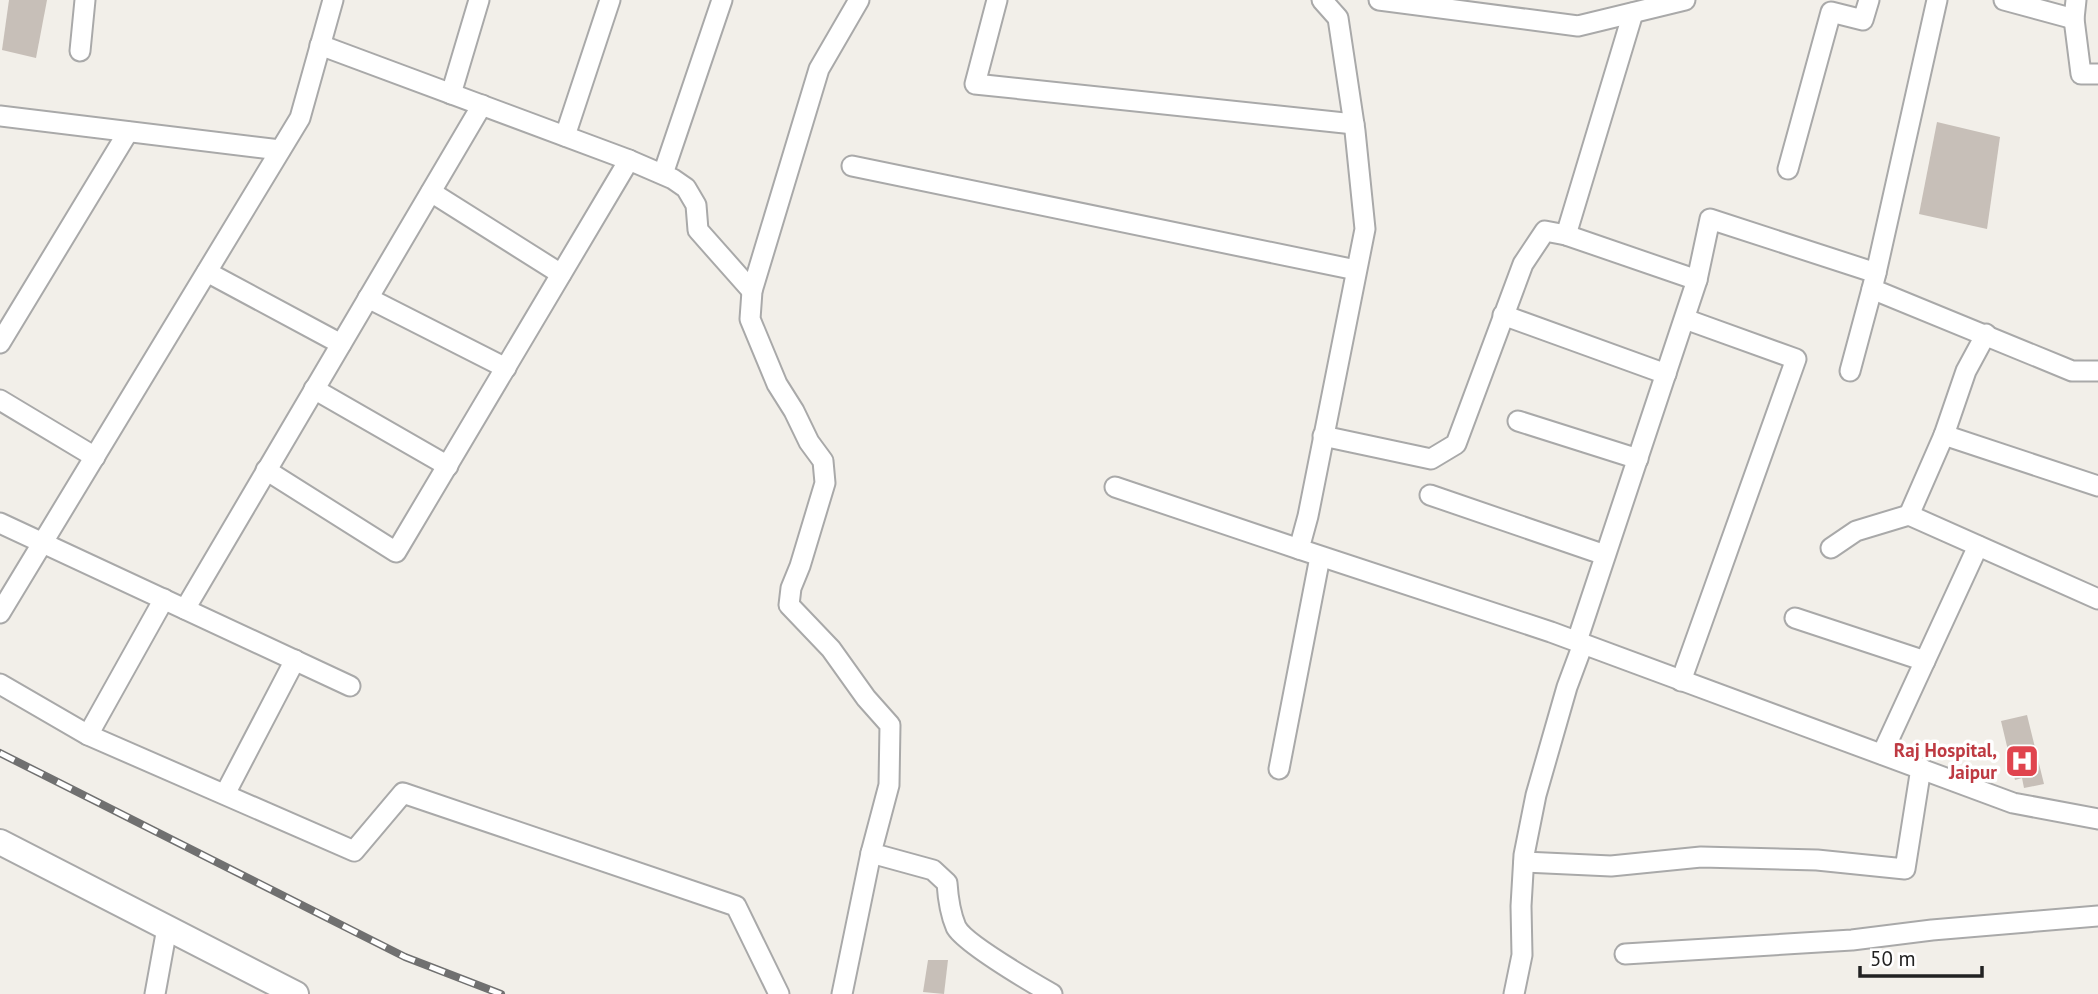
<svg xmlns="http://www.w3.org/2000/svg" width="2098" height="994" font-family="'PT Sans',sans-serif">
<rect width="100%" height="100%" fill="#f2efe9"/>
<!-- building -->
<g fill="#c7bfb8">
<path d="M9,0H47L36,58L2,50Z"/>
<path d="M1937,122L2000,137L1987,229L1919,214Z"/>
<path d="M2027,715L2044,784L2024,788L2022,778L2015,780L2001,721Z"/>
<path d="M928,960H948L944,994L923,992Z"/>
</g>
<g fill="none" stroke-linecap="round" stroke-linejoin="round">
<!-- minor casing -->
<g stroke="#a9a9a9" stroke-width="23">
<g id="minor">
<path d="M859,0L819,69L752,291L750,319L777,384L794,411L809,442L823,461L825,483L800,566L791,588L789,605L831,649L866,698L890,725L889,785L871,853L933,870L947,883C948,898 950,913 956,927C964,943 1033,983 1052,994"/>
<path d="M997,0L975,84L1354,124"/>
<path d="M1322,0L1338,18L1355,131L1365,229L1308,516L1299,549L1551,632L2013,803L2098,819"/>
<path d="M1379,0L1578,26L1685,0"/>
<path d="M2004,0L2074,19"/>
<path d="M2076,0L2074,19L2081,74H2098"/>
<path d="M320,45L629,160L673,179L686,188L696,205L698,230L752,291"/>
<path d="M80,51L85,0"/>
<path d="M451,94L479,0"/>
<path d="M0,116L280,150"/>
<path d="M565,136L610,0"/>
<path d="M852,166L1356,270"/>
<path d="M1788,169L1831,12L1863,20L1869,0"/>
<path d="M663,174L722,0"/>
<path d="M431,192L561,274"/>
<path d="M1566,235L1633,13"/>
<path d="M207,272L341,344"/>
<path d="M1876,273L1937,0"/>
<path d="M368,298L506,368"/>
<path d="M1503,315L1666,374"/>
<path d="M0,343L128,132"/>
<path d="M1850,371L1872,289"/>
<path d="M314,389L448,466"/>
<path d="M0,400L95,457"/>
<path d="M1518,421L1638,459"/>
<path d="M1944,435L2098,486"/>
<path d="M1323,436L1431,459L1456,444L1523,264L1545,231L1566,235L1697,280"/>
<path d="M266,470L396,552L629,160"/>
<path d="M1115,487L1299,549"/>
<path d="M1430,495L1605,555"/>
<path d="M1909,515L1944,435L1966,371L1986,334"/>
<path d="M0,523L350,686"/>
<path d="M1831,548L1856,531L1909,515L2098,599"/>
<path d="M185,609L482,105"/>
<path d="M0,613L300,118L333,0"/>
<path d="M1795,618L1925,661"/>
<path d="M1577,641L1697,280L1710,219L1876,273L1872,289L2072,371H2098"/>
<path d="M1681,681L1796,359L1685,319"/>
<path d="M0,684L88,735L354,851L403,793L736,906L779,994"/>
<path d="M88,735L164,599"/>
<path d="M1882,754L1978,546"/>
<path d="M1279,769L1320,557"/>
<path d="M225,794L295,660"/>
<path d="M1524,862L1611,866L1701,857L1817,860L1905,869L1921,768"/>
<path d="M1625,954L1852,940L1932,930L2098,916"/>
<path d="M155,994L167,928"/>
<path d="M842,994L871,853"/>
<path d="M1514,994L1522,955L1521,906L1524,855L1536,795L1567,687L1583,644"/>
</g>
</g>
<!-- tertiary casing -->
<g stroke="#a9a9a9" stroke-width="28">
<path id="tertiary" d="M0,842L296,994"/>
</g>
<!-- minor -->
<use href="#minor" stroke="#fff" stroke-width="19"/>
<!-- tertiary -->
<use href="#tertiary" stroke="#fff" stroke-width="24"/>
<!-- rail casing -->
<g stroke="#707070" stroke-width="8">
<path id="rail" d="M0,753L405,957L501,994"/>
</g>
<!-- rail -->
<use href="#rail" stroke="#fff" stroke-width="5" stroke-dasharray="16" stroke-linecap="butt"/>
</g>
<!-- icons -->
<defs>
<g id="hospital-square" transform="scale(1.75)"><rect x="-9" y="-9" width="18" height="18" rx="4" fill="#e0444e" stroke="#fff"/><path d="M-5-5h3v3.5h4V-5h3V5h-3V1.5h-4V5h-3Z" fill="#fff"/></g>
</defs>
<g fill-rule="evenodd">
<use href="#hospital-square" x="2022" y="761"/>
</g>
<g text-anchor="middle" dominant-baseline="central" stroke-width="7" stroke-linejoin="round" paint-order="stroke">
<!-- health labels -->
<g font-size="19" font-weight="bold" fill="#be3a42" stroke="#fff" text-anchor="end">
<text x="1997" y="750">Raj Hospital,<tspan x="1997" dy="22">Jaipur</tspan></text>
</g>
</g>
<!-- scale -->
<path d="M1860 966v10h122v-10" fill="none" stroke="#222222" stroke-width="3.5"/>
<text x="1870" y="966" font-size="21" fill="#222222" stroke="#ffffff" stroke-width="5" paint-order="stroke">50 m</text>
</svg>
